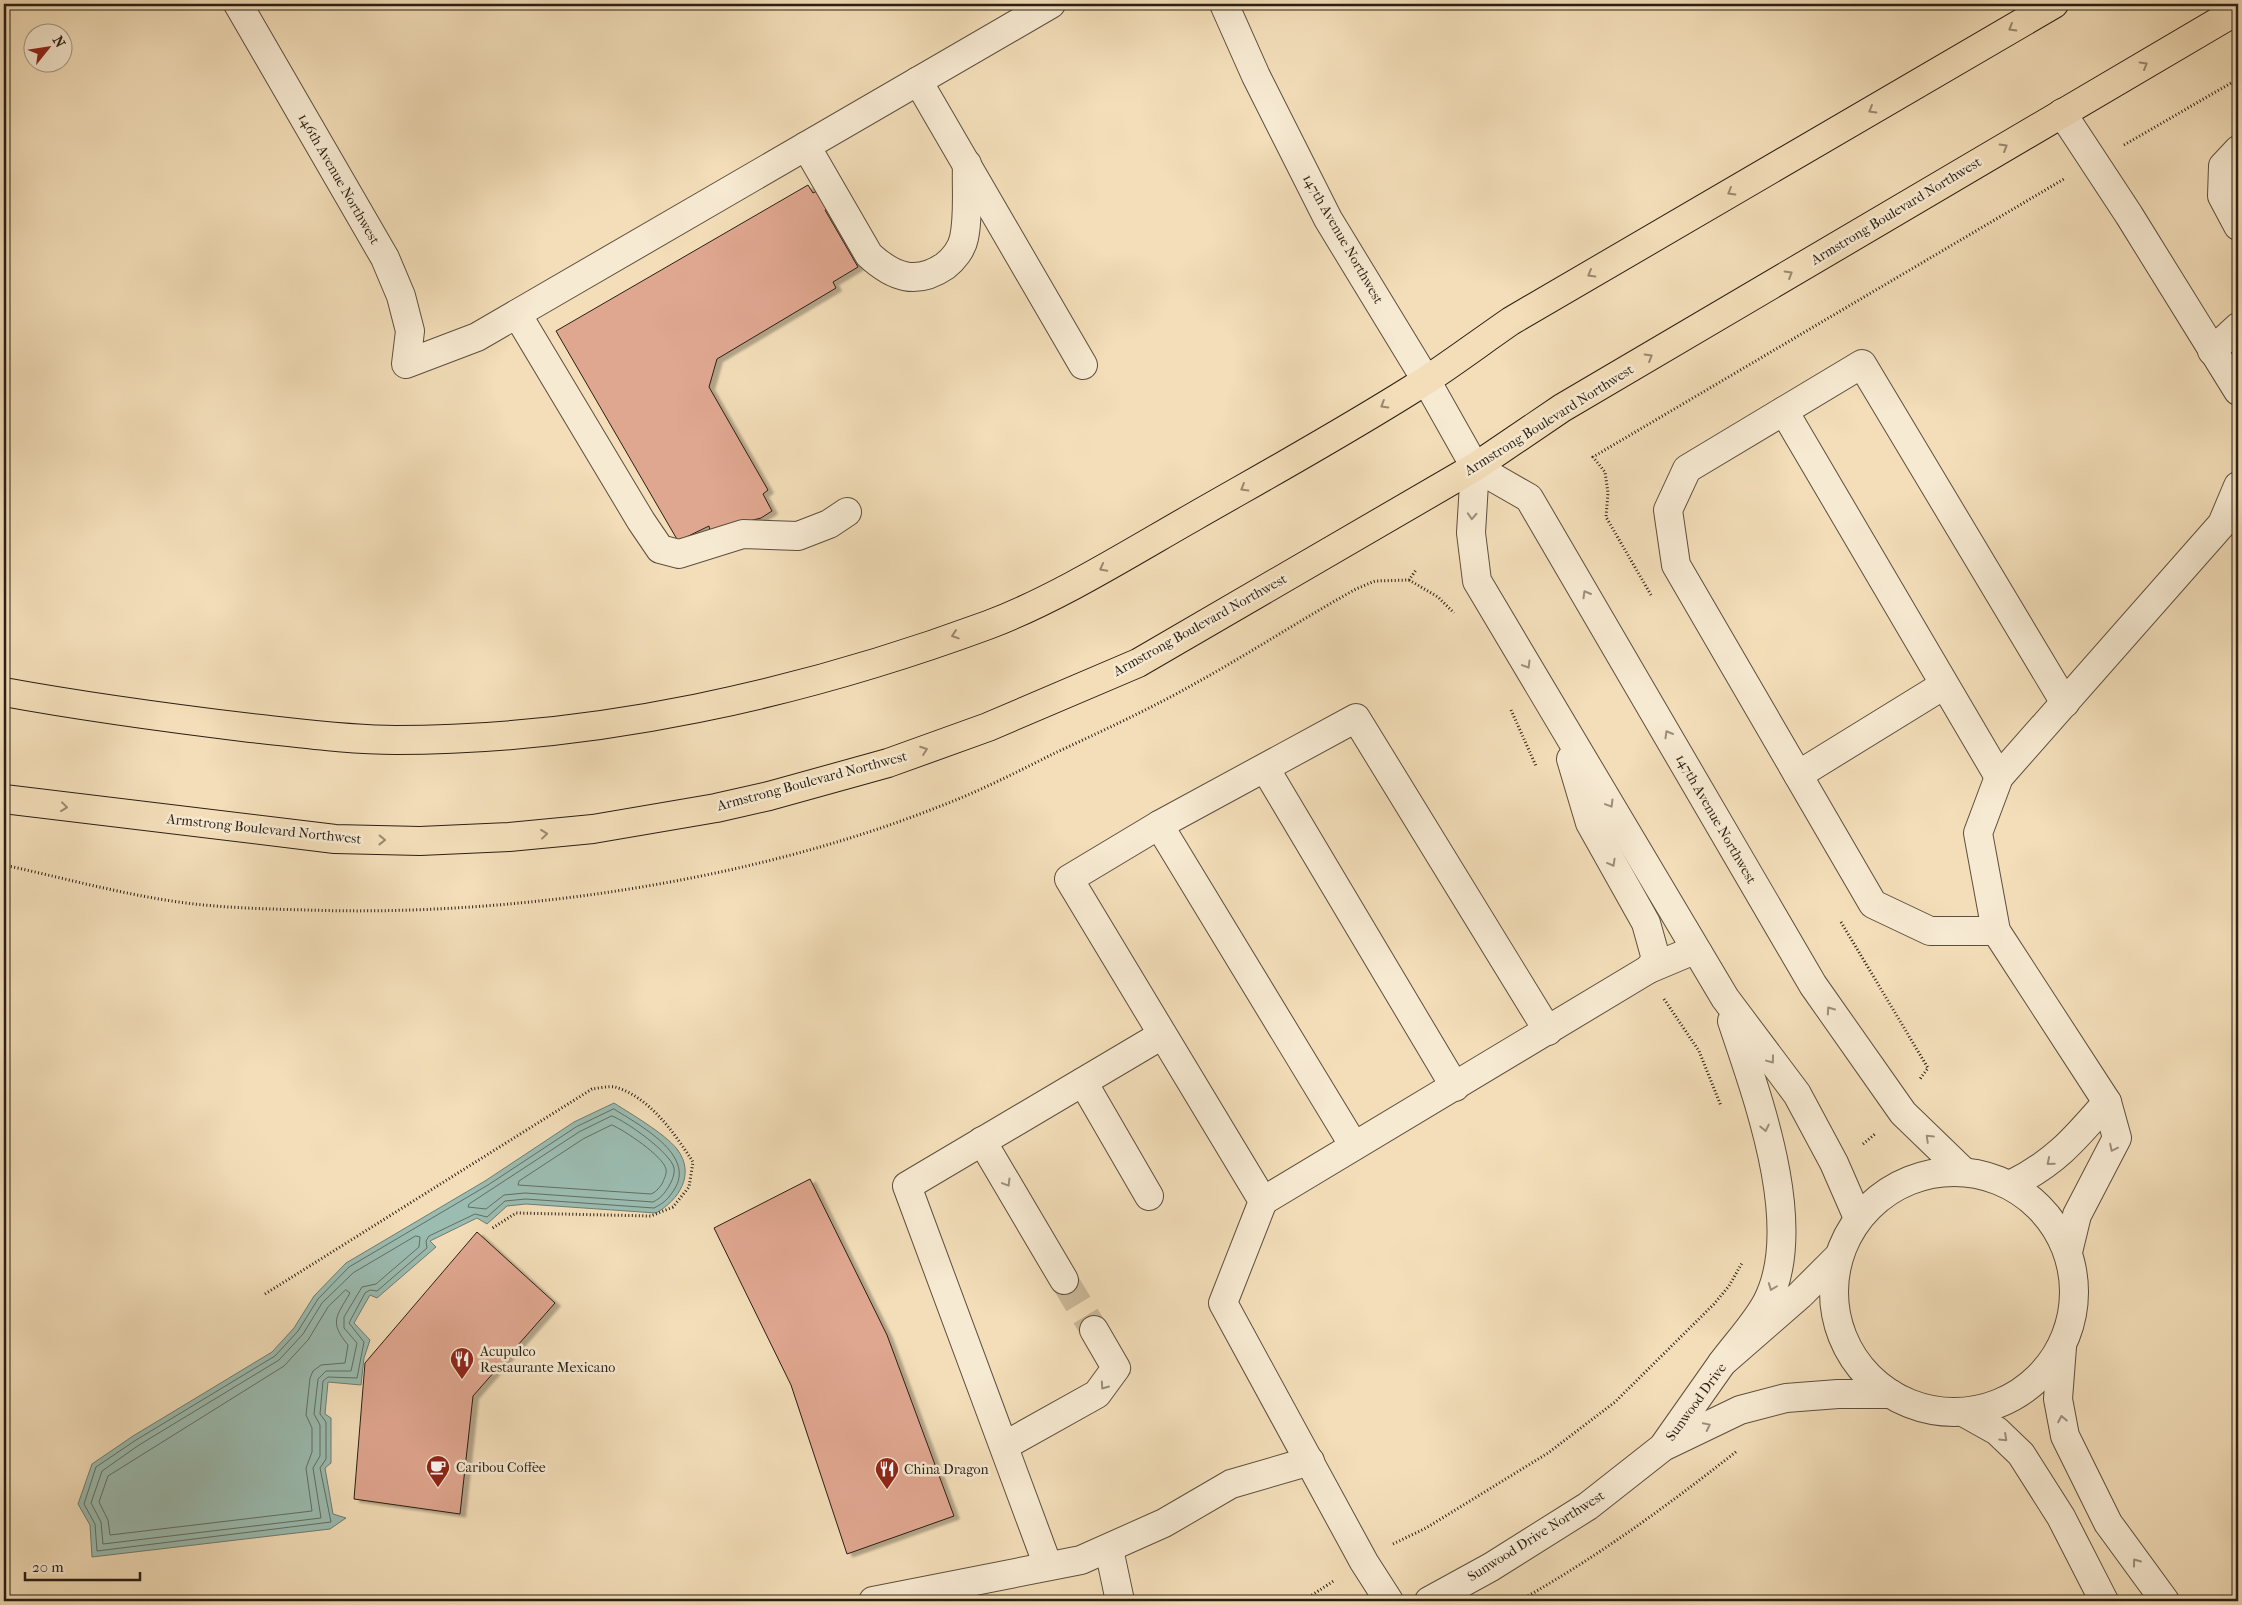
<svg xmlns="http://www.w3.org/2000/svg" width="2242" height="1605" font-family="'IM FELL French Canon',serif">
<defs>
<filter id="shadow"><feDropShadow dx="5.5" dy="3" stdDeviation="1" flood-color="#0004"/></filter>
</defs>
<rect width="100%" height="100%" fill="#f3deb9"/>
<filter id="stains"><feTurbulence type="fractalNoise" baseFrequency=".004" numOctaves="4"/><feColorMatrix values="0 0 0 0 .2 0 0 0 0 .09 0 0 0 0 .02 0 0 0 .5 -.17"/></filter>
<radialGradient id="worn" r=".72"><stop offset=".6" stop-color="#630" stop-opacity="0"/><stop offset="1" stop-color="#630" stop-opacity=".3"/></radialGradient>
<!-- water -->
<path fill="#9bbcb1" stroke="#6e7d72" d="M614,1103C631,1114 664,1133 677,1149C696,1174 679,1200 656,1213L526,1204L507,1206L487,1224L477,1218L430,1241L436,1247L377,1298L370,1295L354,1323L370,1340L364,1358L361,1385L328,1382L325,1414L331,1418V1463L325,1468L333,1514L346,1518L330,1529L92,1557L90,1525L78,1504L92,1464L133,1436L272,1352L294,1328L314,1296L346,1263L485,1181L574,1122Z"/>
<g fill="none" stroke-linecap="round" stroke-linejoin="round">
<!-- shore -->
<g stroke="#636e62" stroke-width="1">
<path d="M614,1109C639,1125 697,1155 674,1190C668,1199 664,1203 654,1208L526,1199L505,1201L487,1217L475,1214L429,1236L426,1241L427,1248L377,1291L370,1290L365,1293L349,1323L364,1342L357,1378L328,1377L323,1381L320,1414L326,1422V1459L320,1468L331,1522L97,1551L95,1524L84,1504L96,1467L136,1440L275,1356L298,1331L318,1299L349,1267L488,1185L576,1127Z"/>
<path d="M612,1116C626,1121 671,1153 674,1168C675,1174 672,1181 669,1186C664,1194 661,1198 653,1202L525,1193L504,1195L486,1209L468,1207L469,1204L579,1132Z"/>
<path d="M612,1125C624,1130 663,1156 666,1169C667,1174 664,1179 662,1184C658,1189 656,1192 651,1194L518,1185L519,1181L583,1139Z"/>
<path d="M416,1236L420,1237L419,1247L376,1284L362,1287L344,1317V1328L357,1343L351,1371H326L318,1379L314,1414L320,1425V1456L313,1468L321,1518L103,1544L101,1522L91,1503L102,1471L139,1445L279,1360L303,1334L322,1303L353,1273Z"/>
<path d="M346,1290L350,1293C336,1317 329,1322 348,1345L345,1363L321,1365L313,1371L310,1378L306,1415L312,1428V1452L306,1468L312,1511L110,1535L108,1520L99,1502L108,1476L284,1366L308,1340L328,1307Z"/>
</g>
</g>
<!-- building -->
<g fill="#e0a790" stroke="#2b1f14" filter="url(#shadow)">
<path d="M808,185L813,193L819,190L829,207L825,210L858,267L833,282L836,288L717,359L709,387L768,490L763,494L772,511L761,518L710,531L709,526L678,541L556,331Z"/>
<path d="M810,1179L887,1335L954,1516L847,1554L791,1385L714,1228Z"/>
<path d="M477,1232L555,1303L473,1396L460,1514L354,1499L365,1363Z"/>
</g>
<g fill="none" stroke-linecap="round" stroke-linejoin="round">
<!-- minor-tunnel -->
<path stroke="#cbb898" stroke-width="28" stroke-dasharray="28 14" stroke-linecap="butt" d="M1064,1280L1094,1330"/>
<!-- minor casing -->
<g stroke="#5d4f3d" stroke-width="30">
<g id="minor">
<path d="M238,4L385,258L401,296L410,331L406,364L477,337L1051,4"/>
<path d="M1224,4L1256,76L1328,219L1426,380L1475,467L1529,498L1813,985L1903,1113L1964,1172"/>
<path d="M918,81L1083,365"/>
<path d="M2062,113L2129,215L2238,391"/>
<path d="M806,146L869,255C893,277 916,286 945,266C953,260 962,249 964,238C969,215 966,188 967,164"/>
<path d="M2238,150L2223,166L2222,196L2238,226"/>
<path d="M517,314L641,521L660,549L679,554L743,534L798,536L829,524L847,512"/>
<path d="M2212,351L2238,327"/>
<path d="M1784,411L1999,777"/>
<path d="M1475,467L1471,533L1477,581L1725,998L1797,1094L1834,1163L1858,1218"/>
<path d="M1571,759L1590,823L1646,923L1656,959L1649,969"/>
<path d="M1265,768L1455,1087"/>
<path d="M1798,775L1944,685"/>
<path d="M1159,825L1354,1146"/>
<path d="M1996,931H1930L1873,904L1676,565L1668,510L1687,469L1862,364L2065,703"/>
<path d="M1083,1082L1149,1196"/>
<path d="M982,1141L1064,1280"/>
<circle cx="1954" cy="1292" r="120"/>
<path d="M2010,1185C2055,1163 2075,1139 2107,1102"/>
<path d="M1263,1201L1649,969L1687,953H1698"/>
<path d="M2068,1252L2077,1215L2117,1138L2107,1102L1996,931L1978,833L1999,777L2222,524L2238,486"/>
<path d="M2062,1347L2058,1399L2065,1436L2108,1523L2165,1601"/>
<path d="M1722,1363C1736,1344 1756,1323 1767,1302C1806,1226 1757,1096 1732,1021"/>
<path d="M1963,1412L1997,1431L2021,1454L2061,1517L2104,1601"/>
<path d="M1665,1444L1722,1363L1800,1295L1838,1257"/>
<path d="M1004,1446L1097,1394L1116,1368L1094,1330"/>
<path d="M1109,1549L1120,1601"/>
<path d="M1048,1566L907,1186L1162,1035"/>
<path d="M873,1601L1081,1560L1164,1523L1231,1484L1310,1461"/>
<path d="M1389,1601L1364,1562L1223,1303L1263,1201L1069,879L1159,825L1356,718L1548,1031"/>
<path d="M1429,1601L1491,1567L1588,1506L1663,1447L1740,1410L1786,1398L1838,1394H1891"/>
</g>
</g>
<!-- major casing -->
<g stroke="#2b1f14" stroke-width="30">
<g id="major">
<path d="M4,692C86,707 168,718 251,728C299,733 348,740 396,740C596,740 801,694 988,625C1057,599 1130,553 1195,516C1272,472 1350,429 1425,381C1454,362 1482,341 1511,321L2054,4"/>
<path d="M4,799L335,839L420,841L509,837L593,829L716,808L769,796L888,763L988,727L1138,663L1475,467L1562,408L2238,10"/>
</g>
</g>
<!-- path -->
<g stroke="#2b1f14" stroke-width="3" stroke-dasharray="1 2.5" stroke-linecap="butt">
<path d="M2124,145L2238,79"/>
<path d="M1409,580L1438,597L1454,613"/>
<path d="M1651,595L1606,517L1608,493L1605,472L1593,457L2064,179"/>
<path d="M1511,710L1536,766"/>
<path d="M4,865C64,878 124,895 186,903C226,908 267,909 307,910C510,917 749,882 938,807C978,792 1017,772 1055,753C1102,731 1150,709 1196,683C1250,653 1302,619 1356,589L1375,581L1409,580L1416,570"/>
<path d="M1841,922L1928,1068L1920,1079"/>
<path d="M1664,999L1699,1051L1721,1106"/>
<path d="M1863,1144L1875,1134"/>
<path d="M265,1294L592,1089C599,1088 609,1086 615,1087C650,1097 675,1134 693,1162L689,1187L673,1207L651,1216L516,1213L491,1229"/>
<path d="M1393,1544L1426,1528L1548,1453L1615,1402L1714,1304L1729,1286L1742,1263"/>
<path d="M1303,1601L1335,1580"/>
<path d="M1519,1601C1596,1558 1667,1506 1737,1451"/>
</g>
<!-- minor -->
<use href="#minor" stroke="#f7ead2" stroke-width="28"/>
<!-- major -->
<use href="#major" stroke="#f3deb9" stroke-width="28"/>
</g>
<!-- one-way arrows -->
<defs><path id="oneway-chevron" d="M-2-3.5L2.5 0L-2 3.5" fill="none" stroke-width="1.6" stroke-linecap="round" stroke-linejoin="round" transform="scale(1.25)"/></defs>
<g stroke="#99886f">
<use href="#oneway-chevron" transform="translate(2012 28) rotate(150)"/>
<use href="#oneway-chevron" transform="translate(2144 65) rotate(-30)"/>
<use href="#oneway-chevron" transform="translate(1872 110) rotate(150)"/>
<use href="#oneway-chevron" transform="translate(2004 147) rotate(-31)"/>
<use href="#oneway-chevron" transform="translate(1731 192) rotate(150)"/>
<use href="#oneway-chevron" transform="translate(1591 274) rotate(150)"/>
<use href="#oneway-chevron" transform="translate(1789 274) rotate(-31)"/>
<use href="#oneway-chevron" transform="translate(1649 357) rotate(-31)"/>
<use href="#oneway-chevron" transform="translate(1384 405) rotate(149)"/>
<use href="#oneway-chevron" transform="translate(1244 488) rotate(150)"/>
<use href="#oneway-chevron" transform="translate(1103 568) rotate(152)"/>
<use href="#oneway-chevron" transform="translate(955 635) rotate(162)"/>
<use href="#oneway-chevron" transform="translate(924 750) rotate(-20)"/>
<use href="#oneway-chevron" transform="translate(64 807) rotate(7)"/>
<use href="#oneway-chevron" transform="translate(544 834) rotate(-6)"/>
<use href="#oneway-chevron" transform="translate(382 840) rotate(1)"/>
</g>
<g stroke="#9b8f7c">
<use href="#oneway-chevron" transform="translate(1472 516) rotate(93)"/>
<use href="#oneway-chevron" transform="translate(1586 594) rotate(-120)"/>
<use href="#oneway-chevron" transform="translate(1527 665) rotate(59)"/>
<use href="#oneway-chevron" transform="translate(1668 734) rotate(-120)"/>
<use href="#oneway-chevron" transform="translate(1610 804) rotate(59)"/>
<use href="#oneway-chevron" transform="translate(1612 863) rotate(61)"/>
<use href="#oneway-chevron" transform="translate(1830 1010) rotate(-125)"/>
<use href="#oneway-chevron" transform="translate(1771 1060) rotate(53)"/>
<use href="#oneway-chevron" transform="translate(1765 1128) rotate(78)"/>
<use href="#oneway-chevron" transform="translate(1929 1138) rotate(-136)"/>
<use href="#oneway-chevron" transform="translate(2113 1148) rotate(116)"/>
<use href="#oneway-chevron" transform="translate(2050 1162) rotate(140)"/>
<use href="#oneway-chevron" transform="translate(1007 1183) rotate(59)"/>
<use href="#oneway-chevron" transform="translate(1772 1287) rotate(111)"/>
<use href="#oneway-chevron" transform="translate(1104 1386) rotate(125)"/>
<use href="#oneway-chevron" transform="translate(2062 1419) rotate(-101)"/>
<use href="#oneway-chevron" transform="translate(1707 1426) rotate(-26)"/>
<use href="#oneway-chevron" transform="translate(2004 1438) rotate(43)"/>
<use href="#oneway-chevron" transform="translate(2136 1562) rotate(-126)"/>
</g>
<!-- icons -->
<defs>
<g id="restaurant-pin" transform="scale(1.25)"><path d="M0 17L-7.5 6A9.5 9.5 0 1 1 7.5 6Z" fill="#8f2418" stroke="#f7ead2"/><path d="M-5-6h1v4h1v-4h1v4h1v-4h1v5L-1.5 .5V6h-2V.5L-5-1ZM5-6V6H3V1.5H1.5Q1.5-4 5-6Z" fill="#fff"/></g>
<g id="cafe-pin" transform="scale(1.25)"><path d="M0 17L-7.5 6A9.5 9.5 0 1 1 7.5 6Z" fill="#8f2418" stroke="#f7ead2"/><path d="M-5.5-4.5H6V0H3Q3 3.5 0 3.5H-2.5Q-5.5 3.5-5.5 0ZM3-3.2v2h1.7v-2ZM-6 4.5H4V6H-6Z" fill="#fff"/></g>
</defs>
<g fill-rule="evenodd">
<use href="#restaurant-pin" x="462" y="1359"/>
<use href="#cafe-pin" x="438" y="1467"/>
<use href="#restaurant-pin" x="887" y="1469"/>
</g>
<g text-anchor="middle" dominant-baseline="central" stroke-width="5" stroke-linejoin="round" paint-order="stroke">
<!-- street labels -->
<g font-size="14" fill="#2b1f14" stroke="#f7ead2">
<text transform="translate(339 179) rotate(60)">146th Avenue Northwest</text>
<text transform="translate(1896 211) rotate(-31)">Armstrong Boulevard Northwest</text>
<text transform="translate(1343 239) rotate(60)">147th Avenue Northwest</text>
<text transform="translate(1549 420) rotate(-32)">Armstrong Boulevard Northwest</text>
<text transform="translate(1200 625) rotate(-29)">Armstrong Boulevard Northwest</text>
<text transform="translate(812 781) rotate(-15)">Armstrong Boulevard Northwest</text>
<text transform="translate(1716 819) rotate(60)">147th Avenue Northwest</text>
<text transform="translate(264 829) rotate(6)">Armstrong Boulevard Northwest</text>
<text transform="translate(1696 1402) rotate(-54)">Sunwood Drive</text>
<text transform="translate(1536 1536) rotate(-32)">Sunwood Drive Northwest</text>
</g>
<!-- poi labels -->
<g font-size="14" fill="#2b1f14" stroke="#f7ead2" text-anchor="start">
<text x="480" y="1351">Acupulco<tspan x="480" dy="16">Restaurante Mexicano</tspan></text>
<text x="456" y="1467">Caribou Coffee</text>
<text x="904" y="1469">China Dragon</text>
</g>
</g>
<!-- margin -->
<rect width="2242" height="1605" fill="none" stroke="#f3deb9" stroke-width="20"/>
<rect x="5" y="5" width="2232" height="1595" fill="none" stroke="#2b1f14" stroke-width="2.5"/>
<rect x="10" y="10" width="2222" height="1585" fill="none" stroke="#2b1f14"/>
<!-- north arrow -->
<g transform="translate(48 48) rotate(60)"><circle r="24" fill="#f7ead2" stroke="#a59986"/>
<path d="M0-4L9 19L0 12L-9 19Z" fill="#8f2418"/>
<text y="-8" font-size="14" font-weight="bold" text-anchor="middle" fill="#2b1f14">N</text>
</g>
<!-- scale -->
<path d="M25 1572v8h115v-8" fill="none" stroke="#2b1f14" stroke-width="2.5"/>
<text x="32" y="1572" font-size="15" fill="#2b1f14" stroke="#f7ead2" stroke-width="4" paint-order="stroke">20 m</text>
<rect width="100%" height="100%" filter="url(#stains)"/>
<rect width="100%" height="100%" fill="url(#worn)"/>
</svg>
